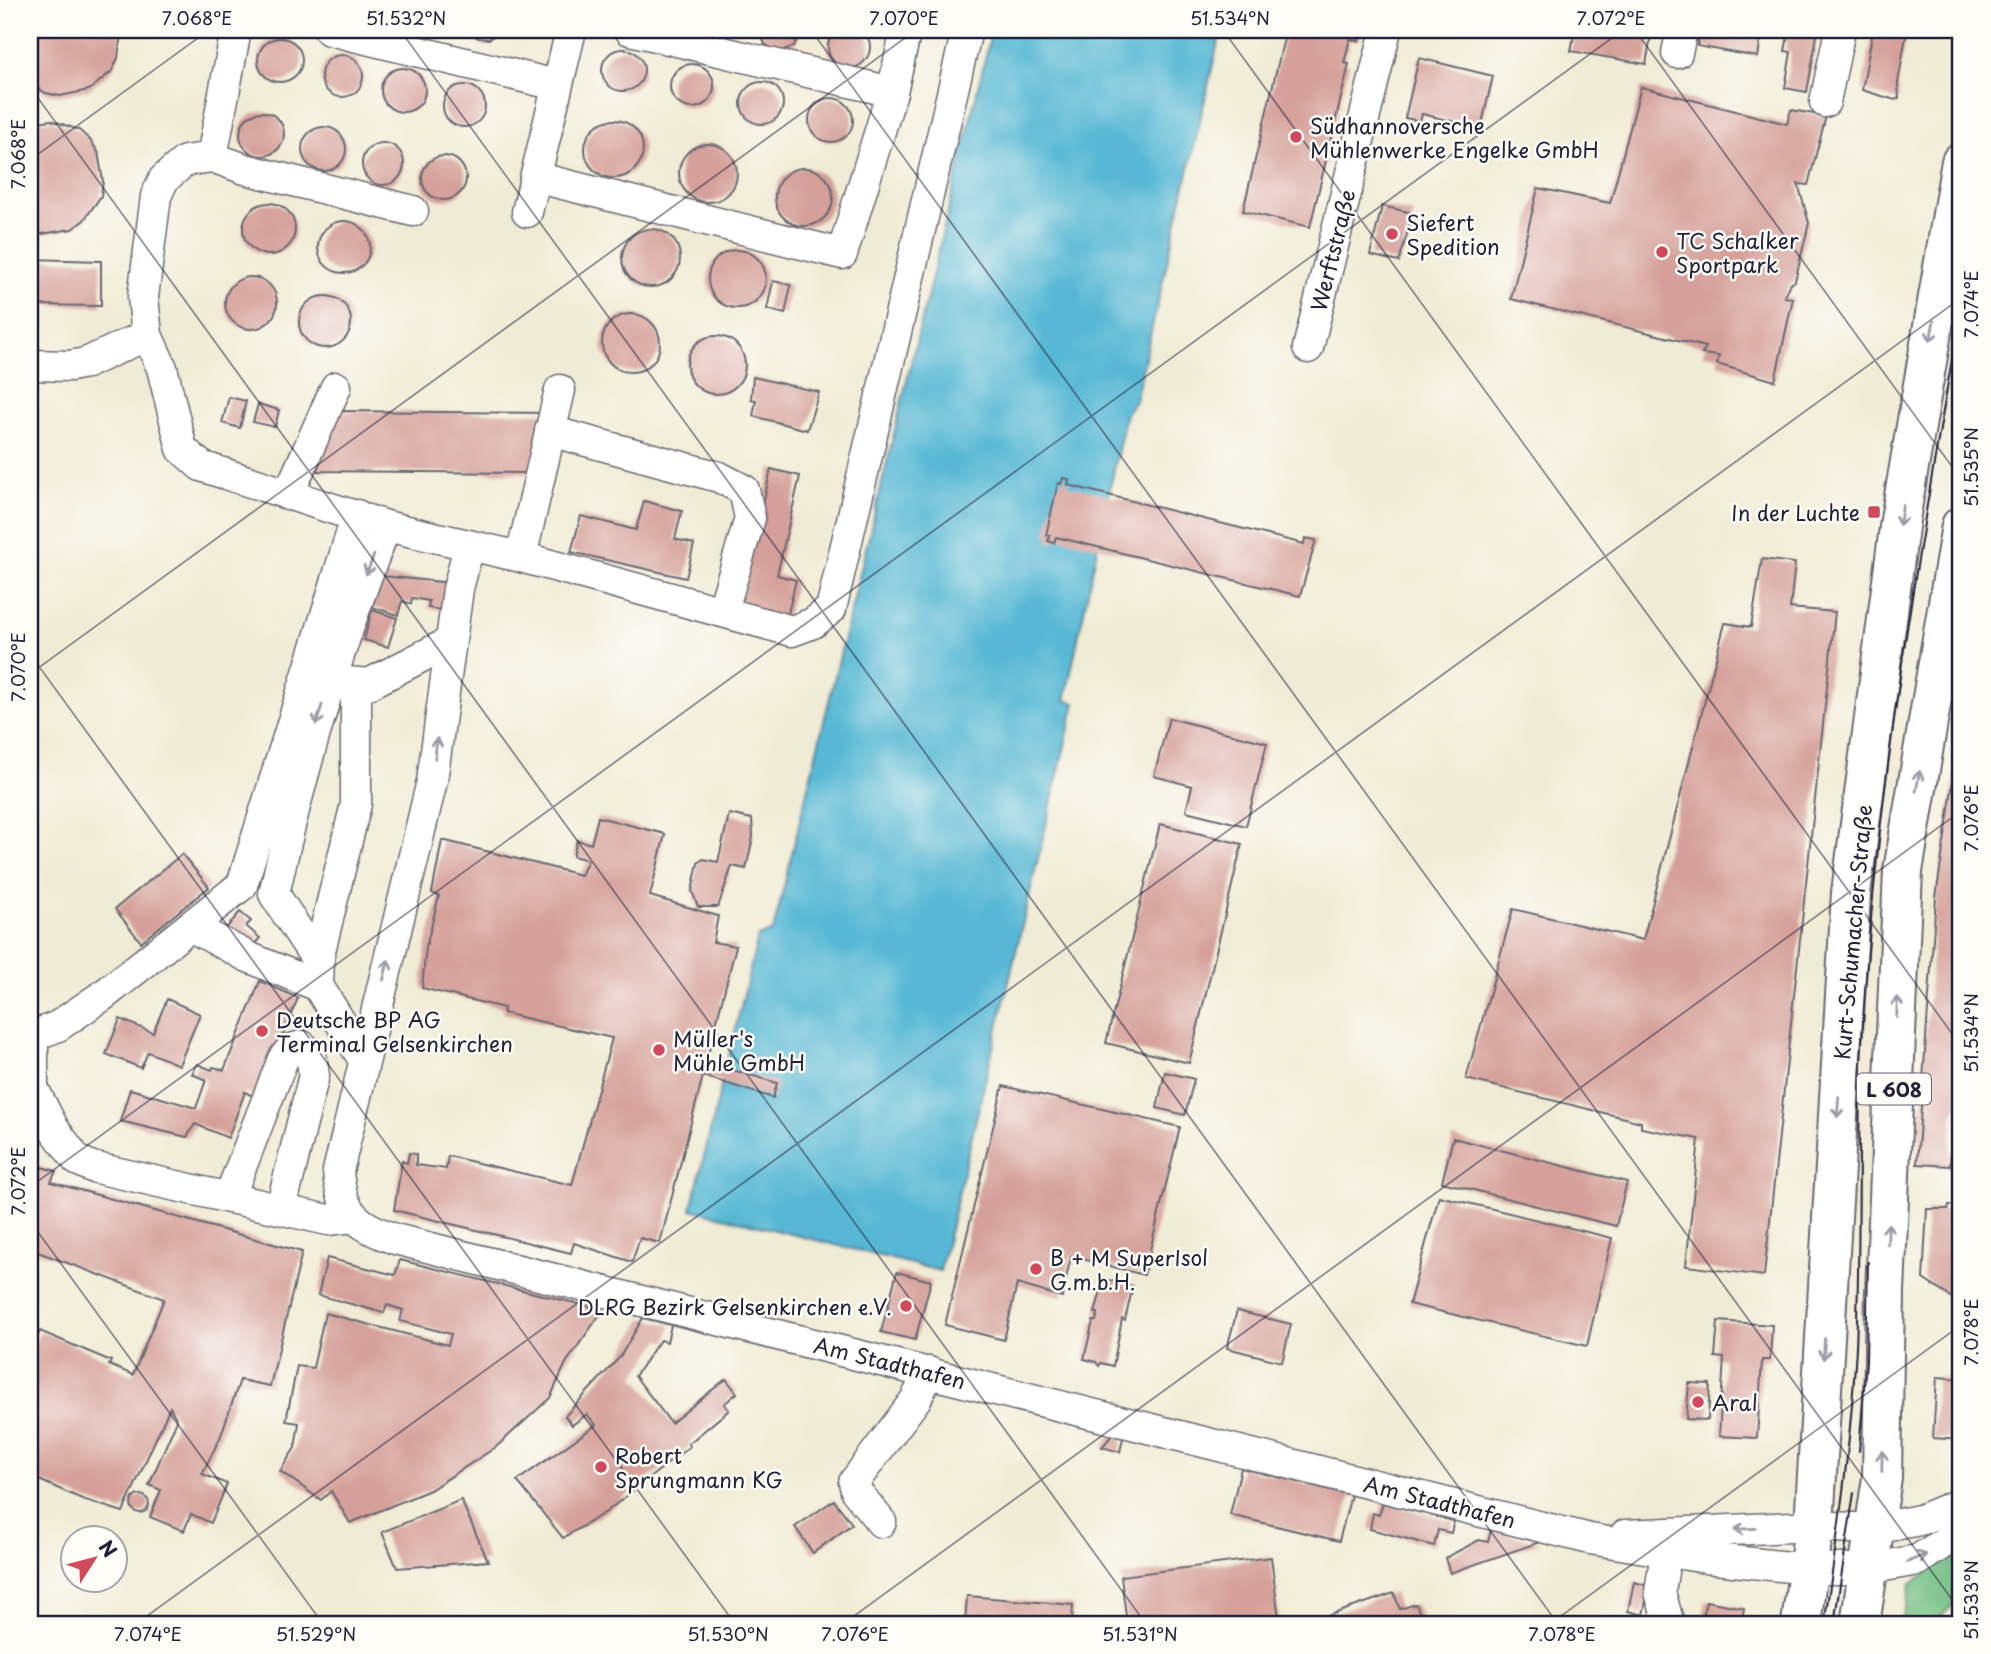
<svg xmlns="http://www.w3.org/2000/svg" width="1991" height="1654" font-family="'Playpen Sans',sans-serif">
<rect width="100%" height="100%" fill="#fdfcf7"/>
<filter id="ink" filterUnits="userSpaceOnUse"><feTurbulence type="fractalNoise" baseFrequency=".0143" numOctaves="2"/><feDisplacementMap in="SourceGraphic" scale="14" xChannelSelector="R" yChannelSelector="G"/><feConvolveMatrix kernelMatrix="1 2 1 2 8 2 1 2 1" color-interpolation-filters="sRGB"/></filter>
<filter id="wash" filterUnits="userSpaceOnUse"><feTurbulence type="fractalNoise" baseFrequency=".00686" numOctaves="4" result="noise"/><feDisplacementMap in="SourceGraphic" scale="28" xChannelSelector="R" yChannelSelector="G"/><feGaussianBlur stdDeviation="1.57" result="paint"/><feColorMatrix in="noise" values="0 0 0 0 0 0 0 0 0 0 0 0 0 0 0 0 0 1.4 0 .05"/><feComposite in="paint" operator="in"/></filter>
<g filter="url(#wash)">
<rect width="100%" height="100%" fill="#f0ebd4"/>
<!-- forest -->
<path fill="#73bd84" stroke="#4a7060" stroke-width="2" d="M1961,1550V1595L1935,1624H1901L1911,1583Z"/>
<!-- water -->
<path fill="#56b8d4" stroke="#3c6d88" stroke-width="2" d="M992,30H1221L1135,401L1126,413L1065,700L1075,703L940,1271L691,1209L758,937L773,931Z"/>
<g id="blocks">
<!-- building -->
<g fill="#d5a09a">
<circle cx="849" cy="47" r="21"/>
<path d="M30,30H121L118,58L112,71L89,90L60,96L46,93L30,84Z"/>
<path d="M467,30H502L489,39L478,38Z"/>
<path d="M759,30H802L794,46L784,50H774L765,44Z"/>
<path d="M1286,30H1362L1359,41L1350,39L1344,63L1349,64L1310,227L1243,211Z"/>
<path d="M1575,30H1652L1646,64L1571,51Z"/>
<path d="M1700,30H1762L1758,57L1697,46Z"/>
<path d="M1789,30H1818L1807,92L1785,88L1791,52L1785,51Z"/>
<path d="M1873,30H1907L1898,83L1899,98L1895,100L1862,90Z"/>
<circle cx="280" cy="60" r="22"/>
<circle cx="623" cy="70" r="21"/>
<circle cx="342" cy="76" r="21"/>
<path d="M1419,58L1493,76L1481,128L1422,114L1420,121L1405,118Z"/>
<circle cx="692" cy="86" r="22"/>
<circle cx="403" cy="90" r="22"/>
<circle cx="762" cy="103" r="21"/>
<circle cx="464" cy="106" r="21"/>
<path d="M1641,87L1787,124L1791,110L1826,116L1808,185L1798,184L1809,223L1795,281L1789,285L1784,297L1793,298L1775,381L1717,364L1719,356L1702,354L1706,347L1511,299L1538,188L1610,203Z"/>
<circle cx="831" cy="120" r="22"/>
<circle cx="262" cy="134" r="22"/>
<circle cx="614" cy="149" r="29"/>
<path d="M51,120L79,130L90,140L98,152L103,181L101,196L84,220L72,229L42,234L30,231V123Z"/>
<circle cx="324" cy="149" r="22"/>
<circle cx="383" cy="164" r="21"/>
<circle cx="708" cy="173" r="29"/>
<circle cx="444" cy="178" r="22"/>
<circle cx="804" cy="197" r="29"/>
<circle cx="269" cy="229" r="26"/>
<path d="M1382,206L1413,213L1399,262L1370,255Z"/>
<circle cx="344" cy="247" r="26"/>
<circle cx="651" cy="258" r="29"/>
<circle cx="737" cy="279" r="29"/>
<path d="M30,259L101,261V306L30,305Z"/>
<circle cx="251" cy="303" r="26"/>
<path d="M773,281L791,285L785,314L767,309Z"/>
<circle cx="325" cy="322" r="26"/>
<circle cx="631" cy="343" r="29"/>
<circle cx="716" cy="365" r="29"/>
<path d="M753,377L819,392L807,430L753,416L756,400L751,399Z"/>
<path d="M229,397L246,401L240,428L222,423Z"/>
<path d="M258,404L279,410L275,427L253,422Z"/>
<path d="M337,411L548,413L529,473L317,471Z"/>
<path d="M771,469L800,476L777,575L796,580L786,622L738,610Z"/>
<path d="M1063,478L1069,479L1068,485L1304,544L1305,538L1316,540L1300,596L1056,537L1054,543L1048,541L1050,535H1046L1058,483L1061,484Z"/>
<path d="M644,501L682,511L675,539L694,544L686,578L571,552L581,516L636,530Z"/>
<path d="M1762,559L1795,563L1790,608L1835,612L1764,1276L1686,1266L1699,1139L1641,1128V1122L1466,1079L1513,909L1643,940L1725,623L1751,627Z"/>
<path d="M382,576L451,583L447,611L428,608L429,601L412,598L411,604L402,601L398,615L372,607Z"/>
<path d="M372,610L397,618L388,647L364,640Z"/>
<path d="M1169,718L1267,743L1246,826L1186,811L1192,786L1154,776Z"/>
<path d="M1960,734L1961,1108L1956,1107L1953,1116L1950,1166L1917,1164L1936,897Z"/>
<path d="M729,814L752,819L753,837L746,869L732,866L718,907H698L692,891L698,863L703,859L718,862Z"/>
<path d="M598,817L665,834L650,896L718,916L713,942L736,946L706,1062L777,1083L773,1098L703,1076L660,1243L640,1238L632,1262L574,1243L571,1253L394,1210L402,1161L407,1163L409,1153L416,1154V1165L446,1169L448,1156L572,1185L612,1038L503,1013L504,1008L422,988L426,947L439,896L432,893L442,840L581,875L588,860L573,856L577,840L591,844Z"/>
<path d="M1160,824L1242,844L1189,1063L1106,1043Z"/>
<path d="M182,854L209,887L141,942L115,909Z"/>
<path d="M240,912L251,921L246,926L260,938L251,948L223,932Z"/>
<path d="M260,981L298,998L257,1098L245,1092L228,1138L195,1124L187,1137L120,1121L130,1089L196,1108L206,1080L192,1074L197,1064L212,1070L213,1067L224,1070Z"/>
<path d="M167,999L200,1014L179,1065L148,1052L141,1068L106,1054L120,1019L153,1033Z"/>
<path d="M1165,1072L1194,1079L1185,1115L1157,1108Z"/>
<path d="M1003,1086L1180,1127L1144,1275L1071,1256L1062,1297L1017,1284L1004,1340L945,1325Z"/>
<path d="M1453,1138L1627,1182L1616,1226L1442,1182Z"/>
<path d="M30,1164L56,1171L51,1182L302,1252L270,1386L240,1380L220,1438L202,1474L227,1484L211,1523L191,1514L184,1531L150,1517L161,1490L149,1485L177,1420L170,1407L123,1512L82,1499L30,1476V1349L32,1350L40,1331L111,1361L109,1365L133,1375L164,1299L30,1249Z"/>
<path d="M1439,1196L1612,1238L1587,1346L1409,1304Z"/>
<path d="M1949,1205L1961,1206V1304L1923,1279L1927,1209H1948Z"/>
<path d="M327,1258L395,1275L400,1260L603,1310L566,1363L550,1398L496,1447L430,1490L350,1523L331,1491L321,1500L280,1471L295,1448L299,1423L286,1421L297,1366L313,1368L325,1313L448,1345L451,1334L400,1321L403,1310L387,1305L384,1313L318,1295Z"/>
<path d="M897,1272L931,1281L915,1340L881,1332Z"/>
<path d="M1104,1279L1133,1286L1125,1320L1122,1319L1113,1366L1101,1363L1099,1366L1096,1362L1084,1359L1093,1321H1096L1098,1313H1095Z"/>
<path d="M1237,1311L1291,1324L1282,1362L1227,1348Z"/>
<path d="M643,1318L671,1325L667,1342L660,1340L635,1376L671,1423L726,1379L737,1393L724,1404L729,1410L688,1444L690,1446L606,1512L563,1538L517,1481L596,1425L587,1414L572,1425L565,1416L620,1357Z"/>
<path d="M1718,1321L1772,1325L1770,1360H1762L1757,1438L1719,1436L1724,1358L1715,1357Z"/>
<path d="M1937,1377L1961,1379V1440L1933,1438Z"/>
<path d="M1689,1383L1710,1384L1708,1420L1686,1419Z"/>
<path d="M1112,1435L1123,1438L1120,1452L1102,1447Z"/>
<path d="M1241,1468L1351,1495L1339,1541L1230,1515Z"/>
<circle cx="140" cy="1504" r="9"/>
<path d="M461,1500L488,1561L397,1568L382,1532Z"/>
<path d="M834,1500L852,1524L813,1553L795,1527Z"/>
<path d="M1383,1503L1454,1521L1451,1533L1438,1530L1434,1546L1370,1529L1373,1513L1379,1515Z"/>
<path d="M1491,1530L1540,1542L1450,1573L1445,1558L1479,1540L1488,1542Z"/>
<path d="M1271,1557L1279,1618L1227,1624H1127L1121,1576Z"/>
<path d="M1634,1582L1649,1586L1643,1615L1628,1611Z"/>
<path d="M1394,1593L1400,1609L1416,1604L1424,1624H1304Z"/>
<path d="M967,1596L1073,1605L1072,1624H965Z"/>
<path d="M1706,1601L1744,1608L1741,1624H1702Z"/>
<path d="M1635,1615L1641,1624H1621Z"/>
</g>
</g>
</g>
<g filter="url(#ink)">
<use href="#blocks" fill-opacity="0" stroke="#6a6871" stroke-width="2"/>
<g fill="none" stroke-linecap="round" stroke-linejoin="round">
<!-- minor casing -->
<g stroke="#6a6871" stroke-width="33">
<g id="minor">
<path d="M236,30L212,157L185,161L164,179L156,196L143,297L147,335L162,368L182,449L201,466L386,526L521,557L792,631L813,623L831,609L967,30"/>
<path d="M329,30L556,85"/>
<path d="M630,30L892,92"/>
<path d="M1677,53L1682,30"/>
<path d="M1825,102L1840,30"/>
<path d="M212,157L245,169L413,211"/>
<path d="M535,177L842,254L892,92L906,30"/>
<path d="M527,212L571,30"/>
<path d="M1308,348L1386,30"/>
<path d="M30,365L70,366L86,363L147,335"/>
<path d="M550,431L719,477L744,490L750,518L723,610"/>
<path d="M288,495L336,387"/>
<path d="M469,546L458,589L432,781L338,1171C341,1213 357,1226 395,1239L1590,1539L1706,1558L1808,1569H1867L1918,1560L1961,1531"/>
<path d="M521,557L560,390"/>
<path d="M337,681L369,684L450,642"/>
<path d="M192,927L248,957L318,986L364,1060"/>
<path d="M319,963L274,894C302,768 338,646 386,526"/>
<path d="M318,986L319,955L356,804V685"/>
<path d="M229,1198L283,1059L291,1049L302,1046L311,1054L314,1075L281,1208"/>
<path d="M353,1217L328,1220L92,1167L77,1160L54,1129L33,1088V1036L58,1026L105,994L242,885L357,515"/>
<path d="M881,1522L856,1491L854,1482L916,1399L929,1372"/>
<path d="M1625,1535L1814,1526L1873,1529L1920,1520L1961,1503"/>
<path d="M1666,1552L1660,1592L1669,1624"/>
</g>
</g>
<!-- major casing -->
<g stroke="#6a6871" stroke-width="42">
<g id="major">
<path d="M1801,1624L1814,1526L1851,893L1900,520L1961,162"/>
<path d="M1860,1624L1882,1478L1885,1292L1903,871L1961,526"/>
</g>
</g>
<!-- minor -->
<use href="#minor" stroke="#fff" stroke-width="30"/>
<!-- major -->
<use href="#major" stroke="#fff" stroke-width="38"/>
<!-- tram -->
<g stroke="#22223b" stroke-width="2">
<path d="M1859,1451L1866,1362L1868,1262"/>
<path d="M1824,1624C1839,1532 1851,1440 1856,1347C1861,1238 1856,1129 1863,1021C1878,781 1919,545 1961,309"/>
<path d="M1834,1624L1854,1493"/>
</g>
</g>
<!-- one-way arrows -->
<defs><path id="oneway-shaft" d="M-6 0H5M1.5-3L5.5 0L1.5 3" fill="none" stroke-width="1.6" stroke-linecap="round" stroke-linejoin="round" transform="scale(1.75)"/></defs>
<g stroke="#9c9ca7">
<use href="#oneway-shaft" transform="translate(1932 331) rotate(100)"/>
<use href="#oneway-shaft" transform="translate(1901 515) rotate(99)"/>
<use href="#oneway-shaft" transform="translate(370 565) rotate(112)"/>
<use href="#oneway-shaft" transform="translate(319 715) rotate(107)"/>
<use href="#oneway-shaft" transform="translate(436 748) rotate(-83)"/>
<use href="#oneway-shaft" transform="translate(1918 781) rotate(-80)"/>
<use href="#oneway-shaft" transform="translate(386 970) rotate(-76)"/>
<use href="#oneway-shaft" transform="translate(1897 1007) rotate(-88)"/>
<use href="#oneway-shaft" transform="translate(1838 1107) rotate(94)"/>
<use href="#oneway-shaft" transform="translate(1888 1234) rotate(-88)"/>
<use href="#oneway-shaft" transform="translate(1824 1349) rotate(93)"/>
<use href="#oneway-shaft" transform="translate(1882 1461) rotate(-89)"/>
<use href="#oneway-shaft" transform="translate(1745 1529) rotate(177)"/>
<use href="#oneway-shaft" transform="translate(1917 1558) rotate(-23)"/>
</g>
</g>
<!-- ticks -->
<path fill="none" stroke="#22223b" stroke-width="2" stroke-opacity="0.45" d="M400,30L1558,1624M811,30L1961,1612M1223,30L1961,1046M1635,30L1961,479M30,87L1146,1624M30,160L209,30M30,654L735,1624M30,674L916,30M30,1187L1623,30M30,1221L323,1624M136,1624L1961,298M843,1624L1961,811M1550,1624L1961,1325"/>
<!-- markers -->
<g fill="#d1495b" stroke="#fdfcf7" stroke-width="2.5">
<circle cx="1296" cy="137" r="7"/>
<circle cx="1392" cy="234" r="7"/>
<circle cx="1662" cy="252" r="7"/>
<rect x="1867" y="505" width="14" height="14" rx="3.5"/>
<circle cx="262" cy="1031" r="7"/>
<circle cx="659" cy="1050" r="7"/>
<circle cx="1036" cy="1269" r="7"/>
<circle cx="906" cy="1306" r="7"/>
<circle cx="1698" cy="1402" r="7"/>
<circle cx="601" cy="1467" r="7"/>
</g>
<g text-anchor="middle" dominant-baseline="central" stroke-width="5" stroke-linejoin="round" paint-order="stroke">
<!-- shield labels -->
<rect fill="#fdfcf7" stroke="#646373" stroke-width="2" x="1857" y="1073.5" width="74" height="31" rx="5"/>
<g font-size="19" font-weight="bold" fill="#22223b">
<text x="1894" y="1089">L 608</text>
</g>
<!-- poi labels -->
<g font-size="21" fill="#22223b" stroke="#fdfcf7" text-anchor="start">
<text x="1310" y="125">Südhannoversche<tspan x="1310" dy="24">Mühlenwerke Engelke GmbH</tspan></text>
<text x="1406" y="222">Siefert<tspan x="1406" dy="24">Spedition</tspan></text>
<text x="1676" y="240">TC Schalker<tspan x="1676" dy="24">Sportpark</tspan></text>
<text x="1860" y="512" text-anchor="end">In der Luchte</text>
<text x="276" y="1019">Deutsche BP AG<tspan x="276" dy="24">Terminal Gelsenkirchen</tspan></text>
<text x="673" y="1038">Müller's<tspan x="673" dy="24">Mühle GmbH</tspan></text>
<text x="1050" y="1257">B + M SuperIsol<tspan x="1050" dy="24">G.m.b.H.</tspan></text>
<text x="892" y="1306" text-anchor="end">DLRG Bezirk Gelsenkirchen e.V.</text>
<text x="1712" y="1402">Aral</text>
<text x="615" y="1455">Robert<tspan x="615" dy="24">Sprungmann KG</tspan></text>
</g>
<!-- street labels -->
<g font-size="21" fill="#22223b" stroke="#fdfcf7">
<text transform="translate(1332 250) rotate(-76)">Werftstraße</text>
<text transform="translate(1852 932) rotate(-85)">Kurt-Schumacher-Straße</text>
<text transform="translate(890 1362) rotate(14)">Am Stadthafen</text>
<text transform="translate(1440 1501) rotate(14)">Am Stadthafen</text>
</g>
</g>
<!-- margin -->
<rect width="1991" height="1654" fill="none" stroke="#fdfcf7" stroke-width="77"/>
<!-- north arrow -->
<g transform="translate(94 1559) rotate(54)"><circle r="33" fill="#fdfcf7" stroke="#a5a5ac" stroke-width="2"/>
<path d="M0-5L12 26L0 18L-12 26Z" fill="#d1495b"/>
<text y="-10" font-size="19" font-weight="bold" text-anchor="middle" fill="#22223b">N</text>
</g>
<rect x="38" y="38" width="1914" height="1578" fill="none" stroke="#22223b" stroke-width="2.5"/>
<g font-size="18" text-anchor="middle" fill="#22223b">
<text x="197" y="25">7.068°E</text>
<text x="406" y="25">51.532°N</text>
<text x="904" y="25">7.070°E</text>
<text x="1230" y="25">51.534°N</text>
<text x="1611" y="25">7.072°E</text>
<text transform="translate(19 154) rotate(-90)" y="6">7.068°E</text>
<text transform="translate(1972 304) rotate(-90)" y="6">7.074°E</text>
<text transform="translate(1972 467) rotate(-90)" y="6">51.535°N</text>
<text transform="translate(19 667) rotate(-90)" y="6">7.070°E</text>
<text transform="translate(1972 818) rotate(-90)" y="6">7.076°E</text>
<text transform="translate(1972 1033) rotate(-90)" y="6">51.534°N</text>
<text transform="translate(19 1181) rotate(-90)" y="6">7.072°E</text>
<text transform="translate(1972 1332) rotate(-90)" y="6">7.078°E</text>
<text transform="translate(1972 1600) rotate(-90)" y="6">51.533°N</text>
<text x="148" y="1641">7.074°E</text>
<text x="316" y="1641">51.529°N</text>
<text x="728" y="1641">51.530°N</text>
<text x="855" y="1641">7.076°E</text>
<text x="1140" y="1641">51.531°N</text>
<text x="1562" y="1641">7.078°E</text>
</g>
</svg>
